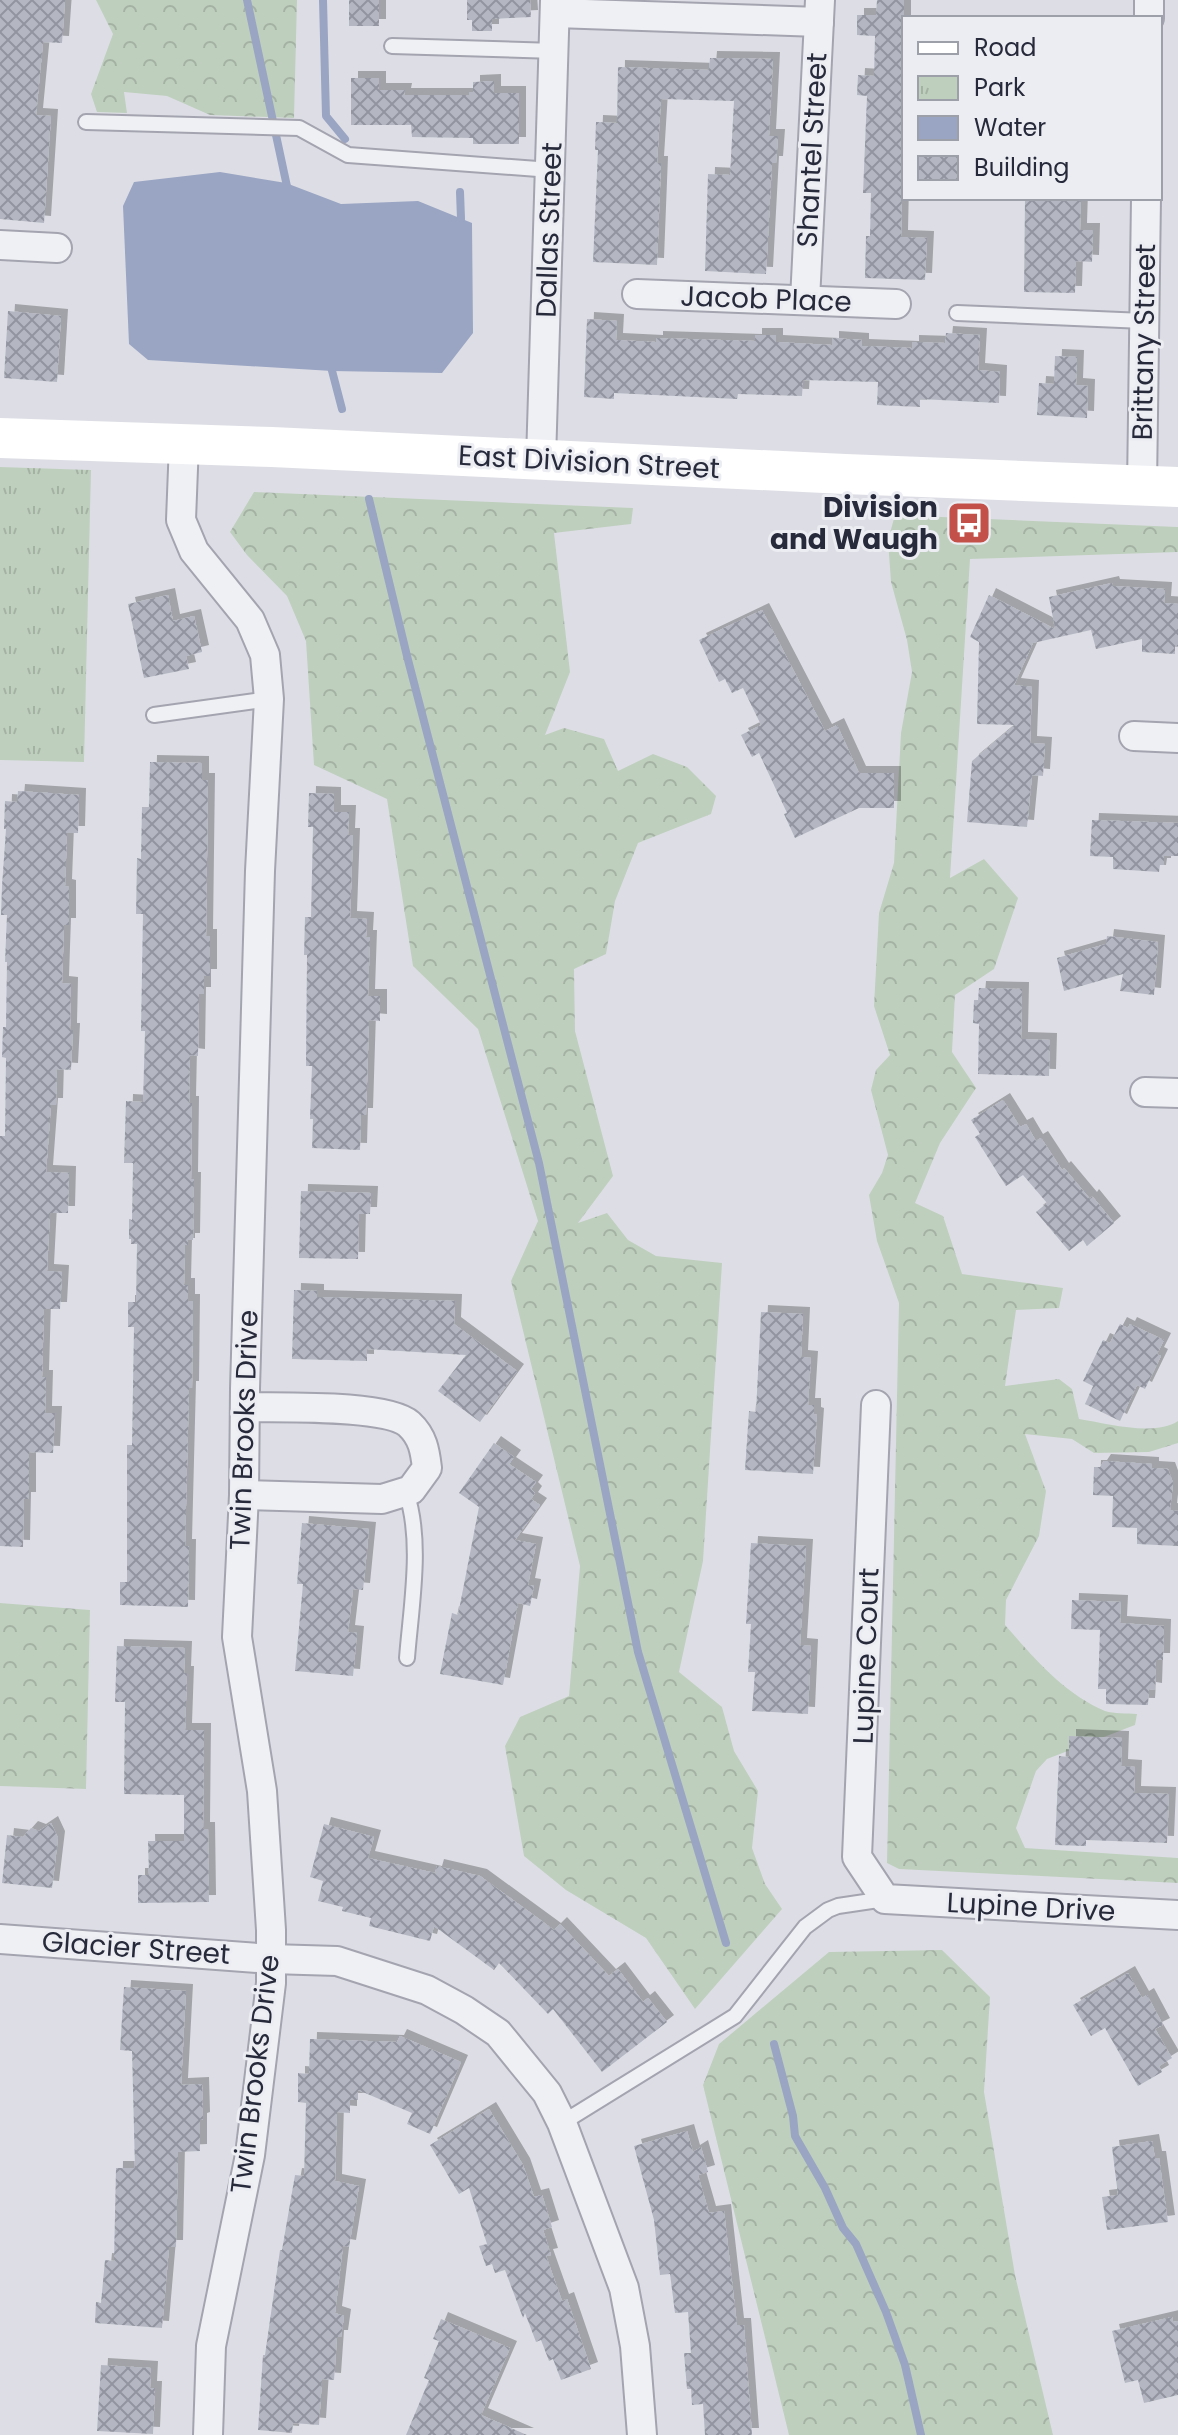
<svg xmlns="http://www.w3.org/2000/svg" width="1178" height="2435" font-family="Poppins,sans-serif">
<defs>
<pattern id="forest-crowns" width="20" height="18" patternUnits="userSpaceOnUse" patternTransform="scale(2)"><rect width="20" height="18" fill="#bfcfbe"/><path d="M2 6a3 3 0 1 1 6 0M12 15a3 3 0 1 1 6 0" fill="none" stroke="#a4b2a4"/></pattern>
<pattern id="park-tufts" width="24" height="20" patternUnits="userSpaceOnUse" patternTransform="scale(2)"><rect width="24" height="20" fill="#bfcfbe"/><path d="M3 7l-1-3M5 7V3M7 7l1-3M15 17l-1-3M17 17v-4M19 17l1-3" fill="none" stroke="#a4b2a4"/></pattern>
<pattern id="building-cross-hatch" width="8" height="8" patternUnits="userSpaceOnUse" patternTransform="scale(2)"><rect width="8" height="8" fill="#b4b7c2"/><path d="M0 0l8 8M0 8l8-8" fill="none" stroke="#92959f"/></pattern>
<filter id="shadow"><feDropShadow dx="7" dy="-7" stdDeviation="0" flood-color="#0004"/></filter>
</defs>
<rect width="100%" height="100%" fill="#dddee5"/>
<!-- forest -->
<g fill="url(#forest-crowns)">
<path d="M96,0H297L294,118L210,115L167,96L124,92L127,113L97,112L91,94L113,34Z"/>
<path d="M254,492L633,508L631,524L554,533L570,672L545,735L564,728L604,739L618,771L653,754L687,767L716,796L711,814L638,843L615,901L606,954L574,969L575,1031L613,1176L578,1223L607,1213L628,1240L656,1256L722,1263L703,1561L679,1672L722,1707L734,1751L758,1791L752,1848L765,1884L782,1909L695,2009L646,1938L566,1890L524,1856L505,1746L520,1717L569,1696L580,1566L511,1281L538,1221L478,1029L413,966L387,799L314,765L306,641L287,596L247,555L230,532Z"/>
<path d="M895,515L1178,527V552L970,559L950,878L984,859L1018,898L994,969L955,995L952,1052L976,1088L940,1143L915,1203L943,1216L962,1274L1063,1288L1059,1308L1016,1310L1005,1386L1059,1379L1072,1389L1079,1419C1106,1423 1154,1437 1178,1421V1443L1149,1452L1094,1453L1072,1439L1025,1434L1046,1491L1039,1536L1006,1600L1005,1625C1033,1657 1064,1694 1105,1711C1114,1714 1127,1713 1137,1714L1135,1725L1047,1759L1036,1771L1016,1828L1025,1848L1178,1858V1883L899,1869L887,1863L899,1303L877,1241L869,1195L882,1173L888,1155L871,1090L876,1070L890,1055L874,1006L879,913L894,863L901,733L912,672L907,640L891,582L888,540Z"/>
<path d="M0,1603L90,1610L86,1789L0,1786Z"/>
<path d="M942,1950L990,1997L984,2092L1015,2275L1053,2435H789L703,2085L719,2044L829,1952Z"/>
</g>
<!-- park -->
<path fill="url(#park-tufts)" d="M0,467L91,470L84,762L0,760Z"/>
<!-- water -->
<path fill="#9aa5c3" d="M220,172L286,183L341,204L418,201L472,223L473,333L442,373L332,371L148,360L129,344L123,206L134,182Z"/>
<g fill="none" stroke-linecap="round" stroke-linejoin="round">
<!-- stream -->
<g stroke="#9aa5c3" stroke-width="8">
<path d="M247,0L288,191"/>
<path d="M323,0L326,116L345,139"/>
<path d="M460,192L461,219"/>
<path d="M330,363L342,409"/>
<path d="M369,499L407,656L539,1163L638,1652L726,1943"/>
<path d="M774,2044L793,2116L795,2136L825,2188L843,2228L856,2244L886,2312L905,2365L921,2435"/>
</g>
</g>
<!-- building -->
<g fill="url(#building-cross-hatch)" filter="url(#shadow)">
<path d="M0,0H65L62,43L43,42L36,115L51,116L44,223L0,219Z"/>
<rect x="349" y="0" width="30" height="26"/>
<path d="M467,0H530L531,17L492,19V31H472V20H467Z"/>
<path d="M877,0H904V192H902L901,237L927,238L925,280L865,278L866,236H870L871,193H863L867,96L857,95L858,75L874,76L875,36L857,35V15H876Z"/>
<path d="M710,58L773,59L769,136H778L776,163H772L766,274L705,271L708,174L730,175L734,101L661,99L657,163H661L657,265L593,262L598,150H595L596,122L617,123L618,67L709,70Z"/>
<path d="M351,78H379V90H405L404,95H469V92H473V82L494,81V93H519V144H473V138L412,137L411,125H351Z"/>
<path d="M1025,198H1081L1080,230H1093L1092,262L1076,261L1075,293L1024,292Z"/>
<path d="M8,311L61,316L57,382L4,378Z"/>
<path d="M587,319L617,321L616,340L656,342V338L755,341V335H776V342L832,345V338L862,340V346L912,348V342L945,343L946,333L980,335L978,370L1000,372L999,403L920,399V407L877,405L878,382L803,380L802,396L738,394L737,399L614,393V399L584,397Z"/>
<path d="M1055,356L1077,357L1076,385L1088,386L1087,418L1037,415L1039,383L1054,384Z"/>
<path d="M1112,583L1113,586L1165,589L1164,603L1178,604V646H1175V654L1142,652V639L1096,649L1091,630L1033,643L1014,685L1032,687L1030,743L1045,744L1043,776L1032,775L1027,827L967,822L972,761L1015,725L977,724L979,642L970,637L989,595L1055,629L1049,597Z"/>
<path d="M168,595L173,621L194,616L202,652L186,656L189,669L144,678L128,604Z"/>
<path d="M762,610L825,731L837,725L859,773H894V808H859L795,838L784,814L787,813L759,753L752,757L741,735L761,725L743,688L732,693L725,679L719,682L699,640Z"/>
<path d="M150,762L202,763V780H208L206,936H210V976H204V994H199L198,1056L190,1055L189,1103H192L191,1179H194L193,1240H188V1245H185L184,1285H188V1301H193L192,1388H189L185,1546H189L188,1607L120,1605V1582H127V1445H132L134,1327H128V1302H136L137,1244H131V1239H129V1219L132,1220L133,1163H124L126,1101L143,1102L145,1031H141L143,914H136L137,858L141,859L142,807H149Z"/>
<path d="M18,791L79,795L78,833H67L65,886L69,887V925H64L62,983L71,984L70,1030H73L71,1070L57,1069L56,1105H51L46,1172L69,1173L68,1213H50L47,1271L62,1272L60,1309H44L42,1377H46L45,1413H55L53,1453L29,1452V1499H24L23,1547L0,1546V1136H5L6,1058L2,1057L3,1027H6L7,962H5L7,915H1L2,886L6,829H4L5,801L17,802Z"/>
<path d="M309,793L334,794V812H349L348,835H353L350,918L367,919L366,937H370L368,996H380V1021L369,1020L366,1115H361L360,1150L312,1148L313,1119H310L312,1066H306L307,955H304L305,917H311L313,827H308Z"/>
<path d="M1092,820L1178,823V856H1164V865H1160L1159,872L1113,869V857L1090,856Z"/>
<path d="M1107,936L1158,942L1154,995L1120,991L1123,974L1064,991L1057,958L1106,944Z"/>
<path d="M979,988L1022,989L1021,1039L1050,1040L1049,1076L978,1074L979,1024L973,1023L974,1000H978Z"/>
<path d="M1003,1100L1020,1127L1026,1124L1036,1141L1041,1138L1062,1170L1064,1168L1090,1199L1092,1196L1114,1223L1087,1246L1083,1240L1069,1251L1036,1212L1047,1203L1023,1175L1006,1186L975,1137L980,1134L971,1120Z"/>
<path d="M301,1191L371,1193L370,1214H359L358,1259L299,1258Z"/>
<path d="M294,1290L317,1291V1297L455,1301L454,1324L517,1371L480,1422L438,1391L466,1355L367,1349V1361L292,1359Z"/>
<path d="M761,1312L803,1314L801,1357L811,1358L808,1405H814V1414L817,1415L813,1474L745,1470L749,1411L756,1412Z"/>
<path d="M1120,1324L1128,1328L1130,1324L1164,1340L1157,1354L1161,1356L1145,1389L1137,1385L1120,1421L1085,1404L1093,1386L1083,1381L1103,1340L1110,1343Z"/>
<path d="M494,1443L514,1457L509,1464L536,1482L531,1489L535,1493L531,1499L540,1505L515,1540L536,1544L528,1585L534,1586L530,1606L518,1603L503,1685L440,1674L452,1613L458,1615L479,1507L459,1493Z"/>
<path d="M1104,1461L1152,1464V1468L1168,1469L1173,1483L1170,1510L1178,1511V1546L1137,1544V1528L1112,1527L1113,1496L1093,1495L1094,1467H1100Z"/>
<path d="M302,1523L369,1529L363,1590L353,1589L348,1632L357,1633L353,1676L295,1671L303,1584H297Z"/>
<path d="M751,1543L806,1546L800,1645L811,1646L808,1714L752,1711L755,1672H748L751,1624H746Z"/>
<path d="M1072,1600L1121,1602L1120,1623L1164,1626L1163,1660H1156L1155,1690L1149,1689L1148,1705L1106,1704V1689H1098L1100,1630L1071,1629Z"/>
<path d="M117,1646L185,1648L184,1673H187L185,1730H204L203,1829H208L209,1902L138,1903V1875H149L148,1841H184V1795L124,1794L125,1702H115Z"/>
<path d="M1069,1736L1122,1738L1121,1766L1135,1767L1134,1793L1169,1794L1167,1843L1086,1840V1846L1055,1845L1059,1756L1069,1757Z"/>
<path d="M51,1823L58,1838L52,1888L2,1883L7,1835L23,1837L31,1828L39,1831Z"/>
<path d="M324,1824L374,1837L368,1858L435,1873L437,1866L480,1876L554,1930L560,1924L609,1976L618,1969L643,2002L648,1998L667,2022L602,2072L553,2009L548,2014L499,1963L494,1970L434,1926L430,1941L369,1926L371,1918L342,1911L343,1907L318,1901L323,1881L310,1877Z"/>
<path d="M1128,1973L1142,1998L1147,1995L1163,2025L1155,2029L1172,2058L1159,2066L1162,2072L1138,2086L1105,2028L1091,2036L1073,2005Z"/>
<path d="M124,1987L186,1991L181,2085L202,2084L203,2119L200,2120V2151L178,2152L176,2247H169L162,2328L95,2323L96,2302L101,2303L105,2260L114,2261L116,2168H135L132,2051L120,2050Z"/>
<path d="M400,2036L461,2062L430,2134L407,2124L412,2113L358,2090V2100H350V2113L337,2112L335,2181L359,2186L349,2247L343,2246L335,2313L344,2316L341,2337H337L334,2380L322,2379L319,2425L293,2423L292,2433L258,2430L263,2355H265L280,2250H282L295,2175L304,2176L306,2103L298,2102V2073L309,2074L310,2039L397,2042Z"/>
<path d="M489,2109L523,2165L534,2197L542,2195L552,2227L543,2230L551,2255L546,2256L562,2301L567,2299L591,2369L561,2380L553,2359L549,2361L541,2340L536,2342L525,2313L523,2318L505,2270L495,2273L492,2264L486,2266L479,2246L487,2244L469,2188L459,2194L430,2145Z"/>
<path d="M687,2131L693,2152L701,2147L708,2172L698,2175L709,2213L724,2211L737,2325H744L752,2435H705L703,2404L692,2405L691,2389H687L684,2353H691L688,2312L675,2313L670,2274L660,2275L654,2220L634,2146Z"/>
<path d="M1152,2141L1155,2158H1159L1168,2222L1107,2230L1102,2197L1118,2195L1112,2147Z"/>
<path d="M1172,2317L1173,2322L1178,2321V2395L1144,2403L1138,2380L1125,2383L1112,2331Z"/>
<path d="M441,2319L510,2348L481,2415L527,2435H406L429,2380L424,2378L439,2341L433,2339Z"/>
<path d="M101,2365L151,2368L150,2388H155L153,2434L97,2431Z"/>
</g>
<g fill="none" stroke-linecap="round" stroke-linejoin="round">
<!-- lane casing -->
<g stroke="#a3a4af" stroke-width="18">
<g id="lane">
<path d="M392,46L555,51"/>
<path d="M86,122L299,128L348,155L551,170"/>
<path d="M957,313L1144,321"/>
<path d="M154,715L269,699"/>
<path d="M406,1492C423,1541 411,1606 407,1658"/>
<path d="M562,2123L735,2016L805,1927L828,1910L838,1906L885,1899"/>
</g>
</g>
<!-- street casing -->
<g stroke="#a3a4af" stroke-width="32">
<g id="street">
<path d="M556,13L819,22"/>
<path d="M1149,18V0"/>
<path d="M0,245L57,248"/>
<path d="M637,294L896,304"/>
<path d="M805,300L820,0"/>
<path d="M184,443L181,520L194,551L250,620L265,655L269,699L260,871L245,1389L244,1495L237,1637L262,1791L271,1930V1983L250,2155L211,2346L208,2435"/>
<path d="M541,460L555,0"/>
<path d="M1142,486L1146,198"/>
<path d="M1134,736L1178,738"/>
<path d="M1145,1092L1178,1093"/>
<path d="M876,1405L857,1857L885,1899L1178,1915"/>
<path d="M244,1495L382,1499L411,1490L427,1468C425,1451 423,1437 409,1424C386,1404 279,1408 245,1407"/>
<path d="M0,1939L271,1959L337,1961L427,1990L464,2010L498,2033L547,2093L562,2123L624,2288L635,2346L642,2435"/>
</g>
</g>
<!-- lane -->
<use href="#lane" stroke="#eff0f4" stroke-width="14"/>
<!-- street -->
<use href="#street" stroke="#eff0f4" stroke-width="28"/>
<!-- secondary -->
<path stroke="#fff" stroke-width="40" d="M0,438L272,447L845,474L1178,487"/>
</g>
<!-- icons -->
<defs>
<g id="bus-square" transform="scale(2.3)"><rect x="-9" y="-9" width="18" height="18" rx="4" fill="#c35049" stroke="#ecedf3"/><path d="M-5-6H5V4H4V6H2V4H-2V6H-4V4H-5ZM-3.5-4V0h7V-4ZM-3.5 1.2v1.5H-2V1.2ZM2 1.2v1.5H3.5V1.2Z" fill="#fff"/></g>
</defs>
<g fill-rule="evenodd">
<use href="#bus-square" x="969" y="523"/>
</g>
<g text-anchor="middle" dominant-baseline="central" stroke-width="6" stroke-linejoin="round" paint-order="stroke">
<!-- street labels -->
<g font-size="28" fill="#272a3b" stroke="#ecedf3">
<text transform="translate(812 150) rotate(-87)">Shantel Street</text>
<text transform="translate(549 230) rotate(-88)">Dallas Street</text>
<text transform="translate(766 299) rotate(2)">Jacob Place</text>
<text transform="translate(1144 342) rotate(-89)">Brittany Street</text>
<text transform="translate(589 462) rotate(3)">East Division Street</text>
<text transform="translate(244 1430) rotate(-88)">Twin Brooks Drive</text>
<text transform="translate(866 1656) rotate(-88)">Lupine Court</text>
<text transform="translate(1031 1907) rotate(3)">Lupine Drive</text>
<text transform="translate(136 1948) rotate(4)">Glacier Street</text>
<text transform="translate(255 2074) rotate(-83)">Twin Brooks Drive</text>
</g>
<!-- poi labels -->
<g font-size="28" font-weight="bold" fill="#272a3b" stroke="#ecedf3" text-anchor="end">
<text x="938" y="507">Division<tspan x="938" dy="32">and Waugh</tspan></text>
</g>
</g>
<!-- legend -->
<rect x="902" y="16" width="260" height="184" fill="#ecedf3" stroke="#9d9fa9" stroke-width="2"/>
<rect x="918" y="42" width="40" height="12" fill="#ffffff" stroke="#9d9fa9" stroke-width="2"/>
<text x="974" y="56" font-size="24" fill="#272a3b">Road</text>
<rect x="918" y="76" width="40" height="24" fill="url(#park-tufts)" stroke="#9d9fa9" stroke-width="2"/>
<text x="974" y="96" font-size="24" fill="#272a3b">Park</text>
<rect x="918" y="116" width="40" height="24" fill="#9aa5c3" stroke="#9d9fa9" stroke-width="2"/>
<text x="974" y="136" font-size="24" fill="#272a3b">Water</text>
<rect x="918" y="156" width="40" height="24" fill="url(#building-cross-hatch)" stroke="#9d9fa9" stroke-width="2"/>
<text x="974" y="176" font-size="24" fill="#272a3b">Building</text>
</svg>
